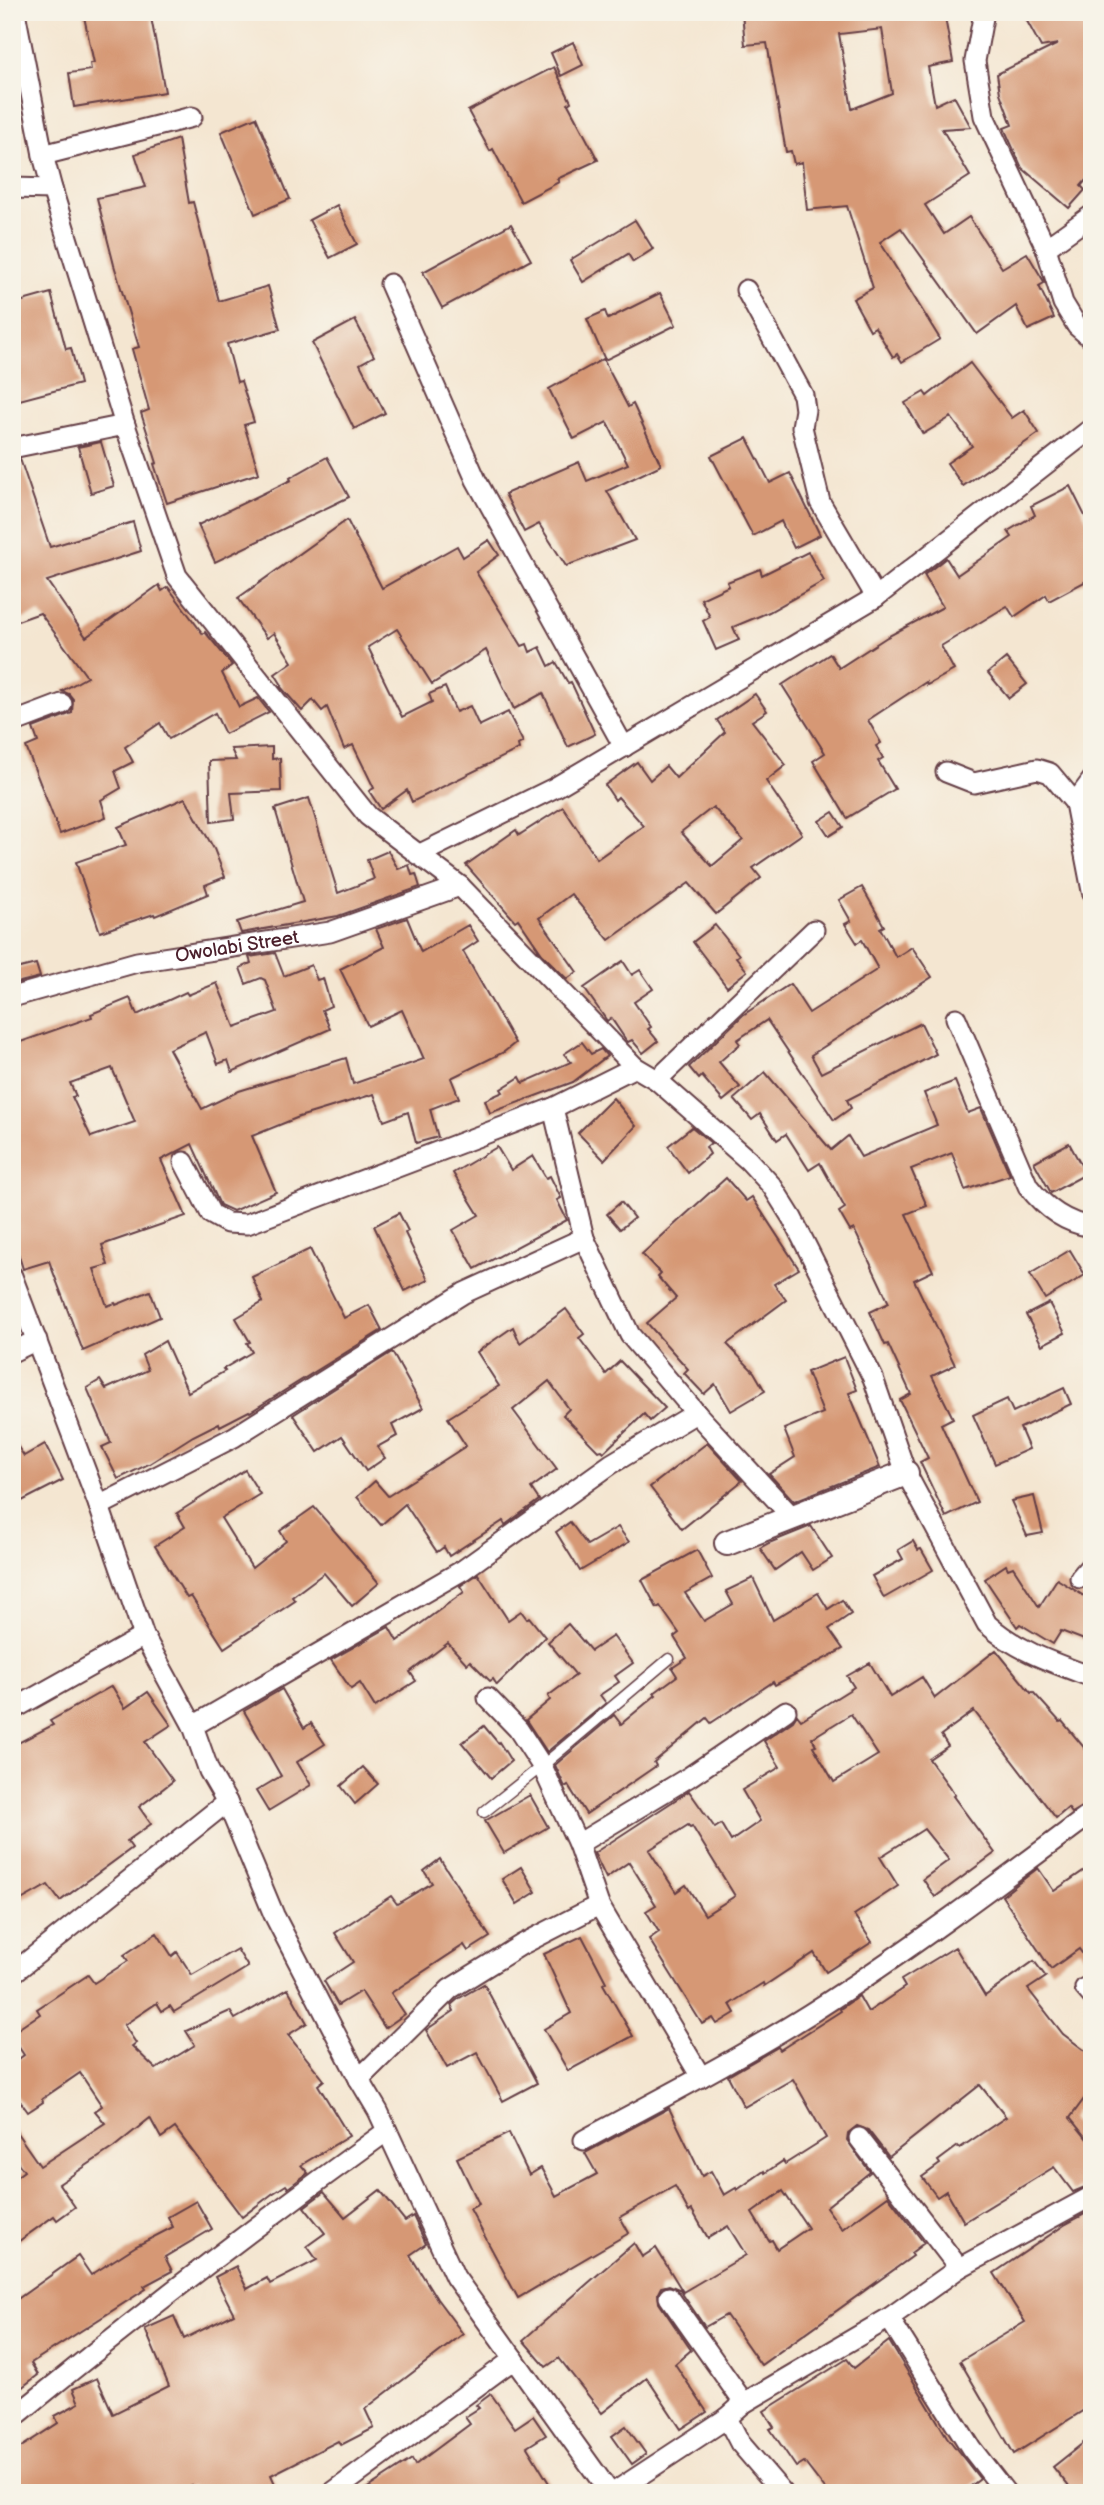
<svg xmlns="http://www.w3.org/2000/svg" width="1104" height="2505" font-family="'Balsamiq Sans',sans-serif">
<rect width="100%" height="100%" fill="#f7f3e8"/>
<filter id="ink" filterUnits="userSpaceOnUse"><feTurbulence type="fractalNoise" baseFrequency=".0143" numOctaves="2"/><feDisplacementMap in="SourceGraphic" scale="14" xChannelSelector="R" yChannelSelector="G"/><feConvolveMatrix kernelMatrix="1 2 1 2 8 2 1 2 1" color-interpolation-filters="sRGB"/></filter>
<filter id="wash" filterUnits="userSpaceOnUse"><feTurbulence type="fractalNoise" baseFrequency=".00686" numOctaves="4" result="noise"/><feDisplacementMap in="SourceGraphic" scale="28" xChannelSelector="R" yChannelSelector="G"/><feGaussianBlur stdDeviation="1.57" result="paint"/><feColorMatrix in="noise" values="0 0 0 0 0 0 0 0 0 0 0 0 0 0 0 0 0 1.4 0 .05"/><feComposite in="paint" operator="in"/></filter>
<g filter="url(#wash)">
<rect width="100%" height="100%" fill="#f4e6d1"/>
<g id="blocks">
<!-- building -->
<g fill="#d69874" fill-rule="evenodd">
<path d="M83,12H150L165,92L74,107L69,73L91,70L90,63H94Z"/>
<path d="M742,12H944L953,62L928,67L935,105L954,96L971,127L942,129L970,176L925,205L944,234L969,217L1002,268L1027,253L1043,280L1044,283L1039,286L1054,318L1028,330L1016,306L977,334L901,228L880,242L940,339L902,362L897,354L893,357L875,327L870,330L853,299L873,288L847,206L807,210L802,162L794,164L791,151L786,152L767,43L745,45ZM882,29L892,93L852,109L839,34Z"/>
<path d="M1022,12H1092V173L1081,186L1085,190L1069,208L1022,168L1004,128L1012,125L1000,93L997,74L1058,44L1041,47Z"/>
<path d="M573,42L583,65L561,76L551,53Z"/>
<path d="M554,67L571,102L568,104L598,160L557,179L559,182L521,202L493,149L490,151L468,111Z"/>
<path d="M256,117L290,199L255,214L221,132Z"/>
<path d="M178,139L189,203L193,202L219,301L268,286L280,329L227,344L237,382L241,381L254,422L244,425L259,473L167,503L154,464L157,463L141,413L149,410L132,349L139,347L114,265L97,198L146,187L135,154Z"/>
<path d="M337,205L357,244L330,258L309,220Z"/>
<path d="M635,220L653,249L633,262L628,254L583,282L570,260Z"/>
<path d="M511,224L531,260L442,308L423,272Z"/>
<path d="M51,293L66,349L71,348L80,384L12,402V304Z"/>
<path d="M660,293L676,325L605,360L587,319L605,311L608,319Z"/>
<path d="M355,320L374,356L360,364L385,413L354,429L312,343Z"/>
<path d="M603,359L628,407L633,404L661,465L607,491L635,540L566,566L539,524L524,532L505,494L579,462L587,481L628,464L607,422L574,439L549,389Z"/>
<path d="M970,363L1012,418L1024,410L1039,433L963,486L947,463L972,446L951,417L923,434L905,403L924,392L927,396Z"/>
<path d="M747,438L770,483L790,473L820,535L794,548L781,521L753,536L711,456Z"/>
<path d="M101,442L114,486L91,493L78,447Z"/>
<path d="M327,457L349,497L215,562L198,525L291,480L290,478Z"/>
<path d="M20,459L50,547L133,522L141,551L47,581L86,637L159,585L162,591L168,587L203,634L205,632L215,644L232,665L222,673L239,707L258,698L269,712L225,734L215,713L169,739L160,723L125,747L133,762L115,771L121,788L101,800L106,817L60,834L26,747L38,742L33,728L72,713L73,699L69,694L62,691L87,677L40,613L12,623V460Z"/>
<path d="M1070,486L1092,530V578L1049,601L1046,595L1014,617L1007,606L941,646L954,670L927,685L926,682L868,720L881,743L876,746L883,758L878,761L895,789L847,818L813,761L825,753L782,685L830,654L839,668L887,637L943,607L924,575L946,558L957,575L1012,537L1008,531L1035,515L1031,506Z"/>
<path d="M347,520L382,588L457,546L463,557L489,540L499,555L476,572L522,646L527,644L530,652L540,647L549,666L556,662L568,683L571,682L595,734L568,747L543,693L514,709L486,650L432,684L397,629L368,647L402,717L432,702L429,694L445,687L456,712L470,706L479,726L508,712L523,742L518,745L519,749L412,802L407,790L381,809L369,791L374,788L353,745L344,749L327,707L322,711L313,700L302,711L280,686L282,685L275,674L292,662L274,633L267,638L238,598Z"/>
<path d="M808,552L824,581L769,612L733,627L739,640L716,650L703,621L710,617L701,599L729,586L727,582L760,569L762,575Z"/>
<path d="M1006,658L1027,684L1009,698L988,673Z"/>
<path d="M755,694L767,711L752,721L786,765L766,781L802,834L753,868L761,878L716,914L689,883L609,940L571,894L539,918L577,972L567,979L542,954L518,919L515,921L466,865L516,830L519,835L563,807L597,859L644,826L618,797L615,800L605,785L637,762L650,780L666,766L676,778L725,732L717,720ZM713,807L743,840L712,866L681,832Z"/>
<path d="M272,747V759L280,758L281,791L231,793L234,819L211,822L209,761L236,760L231,749Z"/>
<path d="M185,798L214,849L225,877L205,885L208,894L155,916L154,914L100,932L76,862L126,845L118,827Z"/>
<path d="M309,798L338,893L374,879L367,860L388,851L398,869L409,865L412,875L416,874L420,887L338,916L241,933L237,922L303,902L275,809Z"/>
<path d="M833,812L843,827L829,836L819,821Z"/>
<path d="M862,887L884,926L880,928L896,957L912,947L932,977L811,1055L821,1073L921,1023L936,1054L847,1100L851,1108L834,1120L767,1020L737,1040L740,1044L719,1062L740,1087L723,1101L702,1076L699,1079L689,1067L743,1015L790,984L809,1013L878,969L862,940L857,943L845,924L851,921L839,900Z"/>
<path d="M407,918L421,952L468,925L478,941L463,951L515,1043L504,1052L451,1078L459,1098L430,1109L438,1137L416,1143L408,1112L384,1121L374,1094L299,1117L252,1136L276,1192L233,1211L220,1205L192,1144L161,1160L186,1216L102,1245L108,1265L94,1269L107,1306L115,1303L116,1305L150,1291L160,1317L83,1351L49,1261L23,1269L12,1233V1045L92,1017L91,1014L130,998L137,1015L186,992L188,995L217,983L235,1027L277,1012L265,980L261,978L246,984L240,968L251,963L249,957L275,953L284,976L311,965L317,980L323,978L331,1006L322,1010L330,1029L232,1072L228,1060L218,1064L206,1032L169,1049L202,1109L239,1091L346,1058L353,1084L424,1059L402,1010L368,1026L340,969L384,947L376,929ZM112,1068L135,1122L91,1137L72,1097L76,1096L70,1083Z"/>
<path d="M715,925L739,955L736,957L747,971L727,987L693,942Z"/>
<path d="M623,961L632,975L640,970L653,989L634,1002L651,1027L648,1029L658,1041L643,1053L632,1040L628,1042L626,1040L611,1018L607,1021L605,1018L584,988Z"/>
<path d="M36,964L40,977L12,984V970Z"/>
<path d="M582,1042L591,1054L601,1049L607,1056L573,1082L490,1113L485,1100L503,1092L501,1089L520,1077L523,1083L571,1062L564,1054Z"/>
<path d="M765,1072L831,1150L848,1136L861,1157L937,1125L924,1093L955,1081L968,1113L981,1108L1010,1175L965,1190L952,1153L911,1169L927,1206L906,1214L933,1271L914,1280L955,1365L932,1376L953,1418L941,1424L977,1502L946,1517L920,1462L928,1458L900,1400L911,1394L888,1344L885,1345L870,1312L889,1303L854,1229L850,1231L839,1212L845,1208L820,1163L809,1170L786,1134L777,1140L760,1114L752,1120L734,1099Z"/>
<path d="M613,1098L636,1126L604,1160L578,1133Z"/>
<path d="M692,1127L711,1143L706,1147L710,1154L688,1173L668,1146Z"/>
<path d="M1069,1143L1086,1174L1051,1193L1034,1162Z"/>
<path d="M497,1147L511,1170L533,1156L546,1178L550,1176L561,1198L557,1200L567,1220L475,1269L453,1230L479,1215L453,1173Z"/>
<path d="M726,1178L746,1201L752,1197L799,1269L774,1284L786,1300L727,1344L754,1372L765,1391L731,1411L715,1384L704,1394L684,1373L688,1369L647,1323L676,1298L658,1277L661,1274L642,1254Z"/>
<path d="M621,1202L634,1218L620,1229L607,1214Z"/>
<path d="M399,1213L408,1231L405,1233L428,1280L405,1291L374,1226Z"/>
<path d="M310,1249L344,1318L369,1305L382,1330L250,1412L249,1411L220,1426L219,1423L193,1436L149,1464L118,1479L102,1447L111,1443L87,1388L100,1380L106,1389L148,1370L142,1355L165,1341L188,1392L225,1371L223,1369L252,1352L247,1343L250,1342L236,1318L263,1302L252,1277Z"/>
<path d="M1070,1250L1085,1275L1045,1299L1030,1274Z"/>
<path d="M1049,1303L1065,1333L1042,1345L1026,1315Z"/>
<path d="M566,1309L584,1334L579,1338L606,1374L620,1361L665,1408L650,1421L644,1414L604,1452L602,1450L598,1451L563,1415L569,1409L549,1381L513,1410L557,1469L531,1488L539,1500L505,1525L503,1521L449,1556L444,1547L437,1552L405,1504L381,1525L357,1497L375,1481L388,1496L466,1446L448,1418L499,1386L477,1352L513,1327L520,1343Z"/>
<path d="M392,1352L423,1408L392,1425L397,1436L377,1447L385,1458L366,1471L342,1436L318,1452L293,1415Z"/>
<path d="M844,1357L857,1390L849,1393L880,1467L794,1501L769,1474L795,1457L784,1429L823,1413L807,1372Z"/>
<path d="M1064,1388L1071,1404L1020,1428L1029,1449L995,1464L973,1415L1007,1399L1013,1412Z"/>
<path d="M12,1438L24,1456L45,1444L63,1480L12,1506Z"/>
<path d="M707,1443L742,1481L682,1529L650,1487Z"/>
<path d="M245,1470L260,1494L221,1518L252,1568L286,1541L280,1531L314,1507L379,1583L352,1606L324,1573L292,1597L295,1601L224,1648L191,1596L187,1598L155,1546L185,1527L177,1513Z"/>
<path d="M1034,1496L1043,1533L1027,1536L1011,1501Z"/>
<path d="M570,1522L587,1545L618,1527L629,1542L580,1571L556,1532Z"/>
<path d="M811,1526L832,1558L813,1570L801,1552L775,1570L760,1548L769,1543Z"/>
<path d="M913,1541L918,1550L921,1549L933,1570L884,1598L872,1576L903,1559L898,1550Z"/>
<path d="M697,1550L712,1578L685,1593L704,1621L733,1604L726,1591L753,1578L773,1620L818,1593L828,1609L842,1600L851,1614L829,1629L843,1649L775,1685L773,1682L711,1723L707,1718L654,1762L656,1766L586,1814L568,1785L565,1787L555,1765L614,1715L621,1724L656,1695L654,1693L677,1676L672,1668L687,1658L674,1637L679,1633L660,1606L657,1608L642,1580Z"/>
<path d="M1006,1565L1008,1569L1013,1567L1039,1607L1057,1579L1092,1601V1643L1061,1631L1053,1644L1020,1624L1017,1627L985,1579Z"/>
<path d="M478,1574L508,1620L521,1611L527,1619L529,1617L545,1637L497,1685L493,1679L490,1681L470,1661L467,1664L448,1643L410,1672L416,1681L375,1707L360,1683L351,1689L331,1660L389,1627L397,1641L464,1592L460,1586Z"/>
<path d="M568,1624L591,1651L613,1636L633,1663L615,1676L619,1682L600,1695L606,1703L547,1752L526,1720L550,1700L548,1696L576,1675L548,1642Z"/>
<path d="M996,1650L1031,1693L1033,1692L1060,1722L1062,1721L1092,1757V1801L1072,1813L1068,1808L1056,1818L974,1711L941,1735L948,1746L929,1759L955,1795L953,1796L995,1853L935,1897L923,1879L949,1860L924,1829L880,1857L898,1886L854,1915L872,1942L826,1972L814,1953L764,1986L763,1983L730,2004L735,2013L717,2024L713,2018L702,2024L649,1939L659,1932L646,1911L656,1905L629,1862L606,1878L594,1853L689,1791L715,1828L721,1824L731,1841L760,1821L742,1790L780,1767L764,1741L793,1721L797,1715L801,1720L854,1687L847,1676L870,1663L890,1697L922,1677L935,1698ZM851,1714L878,1755L834,1782L813,1746L816,1745L812,1738ZM688,1825L690,1827L692,1826L735,1896L705,1915L686,1885L676,1892L649,1850Z"/>
<path d="M112,1686L125,1708L148,1692L171,1725L145,1742L173,1781L139,1807L151,1824L127,1841L132,1848L60,1901L48,1885L12,1905V1746L53,1725L50,1721Z"/>
<path d="M282,1689L304,1728L311,1723L325,1744L297,1762L311,1785L268,1811L256,1791L281,1776L244,1711Z"/>
<path d="M484,1726L498,1743L499,1742L511,1761L491,1778L462,1743Z"/>
<path d="M363,1767L378,1784L355,1804L341,1786Z"/>
<path d="M530,1795L548,1827L504,1853L485,1821Z"/>
<path d="M440,1859L490,1937L468,1951L464,1945L391,1993L405,2014L385,2028L361,1991L338,2005L324,1981L353,1962L335,1933L391,1896L397,1904L432,1883L424,1871Z"/>
<path d="M1092,1865V1967L1079,1949L1051,1969L1002,1896L1038,1868L1054,1891Z"/>
<path d="M521,1867L536,1892L517,1904L502,1879Z"/>
<path d="M157,1933L172,1956L177,1952L192,1975L237,1949L248,1967L174,2012L170,2006L162,2011L157,2003L124,2025L136,2043L132,2046L156,2069L195,2045L186,2031L230,2011L235,2019L288,1989L307,2023L288,2035L324,2080L318,2085L349,2136L301,2165L308,2173L288,2188L286,2185L272,2194L242,2217L175,2128L161,2138L150,2118L114,2147L59,2184L75,2207L57,2220L54,2216L12,2246V2180L24,2171L12,2155V2126L40,2166L105,2123L95,2111L102,2106L80,2073L42,2099L43,2102L28,2112L12,2090V2064L24,2055L12,2037V2033L40,2014L37,2009L88,1975L94,1983L128,1961L124,1955Z"/>
<path d="M582,1936L606,1982L603,1984L633,2036L568,2071L544,2029L571,2013L544,1954Z"/>
<path d="M955,1947L985,1996L1034,1961L1046,1977L1028,1989L1063,2034L1092,2056V2088L1070,2118L1092,2145V2184L1073,2192L1054,2167L964,2222L946,2191L937,2197L922,2177L940,2164L938,2161L958,2146L960,2148L1006,2117L980,2085L889,2157L868,2130L857,2126L848,2133L847,2140L870,2172L826,2207L842,2229L888,2196L924,2243L911,2253L913,2256L761,2365L726,2315L705,2327L679,2289L669,2285L661,2287L658,2293L659,2303L691,2350L675,2364L707,2412L681,2429L647,2378L602,2413L559,2358L546,2367L523,2340L634,2243L642,2257L656,2248L683,2292L746,2255L728,2226L708,2238L692,2210L689,2212L675,2186L620,2217L629,2233L518,2298L470,2209L479,2204L457,2158L509,2133L529,2175L541,2168L556,2196L597,2174L585,2153L669,2108L702,2176L711,2171L724,2195L736,2188L737,2190L764,2171L765,2173L783,2161L785,2164L826,2138L793,2079L744,2107L728,2076L778,2047L780,2050L841,2011L840,2009L859,1996L868,2012L905,1987L901,1980ZM783,2191L808,2228L777,2249L772,2240L769,2241L752,2213Z"/>
<path d="M484,1984L537,2083L503,2101L477,2052L447,2068L426,2030L454,2011L451,2005L458,1999Z"/>
<path d="M380,2190L405,2221L413,2216L426,2244L410,2255L437,2299L463,2334L365,2409L374,2428L341,2445L338,2441L271,2475L279,2493H195L192,2486L179,2493H12V2453L58,2423L55,2416L79,2403L73,2389L97,2378L113,2414L169,2386L145,2329L174,2316L184,2339L234,2314L215,2277L236,2266L247,2289L267,2278L270,2284L317,2260L307,2246L325,2233L304,2207L324,2192L345,2217Z"/>
<path d="M196,2201L212,2229L165,2257L172,2271L144,2286L146,2289L31,2363L38,2375L12,2395V2303L78,2256L91,2275L136,2246L173,2227L168,2217Z"/>
<path d="M1092,2210V2405L1014,2454L960,2361L1025,2322L994,2273L1066,2224Z"/>
<path d="M889,2341L947,2437L980,2479L962,2493H828L804,2462L796,2467L770,2429L774,2427L764,2411L847,2359L854,2368Z"/>
<path d="M491,2394L515,2428L533,2416L546,2435L527,2447L555,2493H360L412,2459L415,2465L470,2424L465,2417L479,2408L476,2405Z"/>
<path d="M626,2426L646,2454L632,2464L612,2436Z"/>
<path d="M1092,2436V2493H1074L1053,2467Z"/>
</g>
</g>
</g>
<g filter="url(#ink)">
<use href="#blocks" fill-opacity="0" stroke="#643d44" stroke-width="2"/>
<g fill="none" stroke-linecap="round" stroke-linejoin="round">
<!-- service casing -->
<g stroke="#643d44" stroke-width="13">
<path id="service" d="M484,1812L542,1766L669,1659"/>
</g>
<!-- minor casing -->
<g stroke="#643d44" stroke-width="23">
<g id="minor">
<path d="M15,12L43,155L52,189L125,425L177,576L368,816L460,886L635,1067L657,1080L748,1160L772,1186L792,1218L873,1378L906,1473L987,1624C1017,1651 1054,1663 1092,1677"/>
<path d="M984,12L975,61L984,116L1046,248L1063,303L1077,326L1092,339"/>
<path d="M43,155L192,117"/>
<path d="M12,188L52,189"/>
<path d="M1046,248L1092,215"/>
<path d="M390,284L476,480L624,747"/>
<path d="M746,290L803,395L805,410L802,427L820,502L876,597"/>
<path d="M12,448L125,425"/>
<path d="M12,723L62,704"/>
<path d="M946,772L974,783L1037,769L1050,773L1075,803"/>
<path d="M1092,780L1075,803L1092,891"/>
<path d="M418,855L556,787L876,597L1092,428"/>
<path id="s1" d="M12,997L137,962L330,932L460,886"/>
<path d="M956,1018L1028,1186C1044,1207 1064,1223 1092,1227"/>
<path d="M657,1080L814,930"/>
<path d="M553,1108L584,1238L630,1335L696,1413L793,1518"/>
<path d="M184,1162L211,1214L227,1223L247,1224L553,1108L635,1067"/>
<path d="M12,1276L99,1506L144,1636L193,1726L209,1771L227,1802L274,1915L359,2079L378,2111L455,2277L610,2493"/>
<path d="M12,1352L37,1340"/>
<path d="M99,1506L234,1437L464,1293L584,1238"/>
<path d="M1080,1578L1092,1564"/>
<path d="M488,1698L518,1729L542,1766L578,1844L599,1905L701,2077"/>
<path d="M12,1710L144,1636"/>
<path d="M193,1726L463,1570L611,1464L696,1413"/>
<path d="M578,1844L689,1777L786,1711"/>
<path d="M12,1974L227,1802"/>
<path d="M1085,1988L1092,1996"/>
<path d="M359,2079L450,1989L521,1945L599,1905"/>
<path d="M859,2138L959,2268"/>
<path d="M584,2140C660,2099 738,2059 811,2013C908,1951 1000,1882 1092,1813"/>
<path d="M669,2297L744,2403"/>
<path d="M889,2318L971,2448L1006,2493"/>
<path d="M12,2419C134,2319 259,2223 387,2131"/>
<path d="M332,2493L514,2359"/>
<path d="M613,2493L727,2418"/>
<path d="M783,2493L740,2443L727,2418L744,2403L889,2318L959,2268L1092,2196"/>
</g>
</g>
<!-- tertiary casing -->
<g stroke="#643d44" stroke-width="28">
<path id="tertiary" d="M727,1543L906,1473"/>
</g>
<!-- service -->
<use href="#service" stroke="#fff" stroke-width="10"/>
<!-- minor -->
<use href="#minor" stroke="#fff" stroke-width="19"/>
<!-- tertiary -->
<use href="#tertiary" stroke="#fff" stroke-width="24"/>
</g>
</g>
<g text-anchor="middle" dominant-baseline="central" stroke-width="6" stroke-linejoin="round" paint-order="stroke">
<!-- street labels -->
<g font-size="19" fill="#4a1f2b" stroke="#f7f3e8">
<text stroke="none"><textPath href="#s1" startOffset="231">Owolabi Street</textPath></text>
</g>
</g>
<!-- margin -->
<rect width="1104" height="2505" fill="none" stroke="#f7f3e8" stroke-width="42"/>
</svg>
